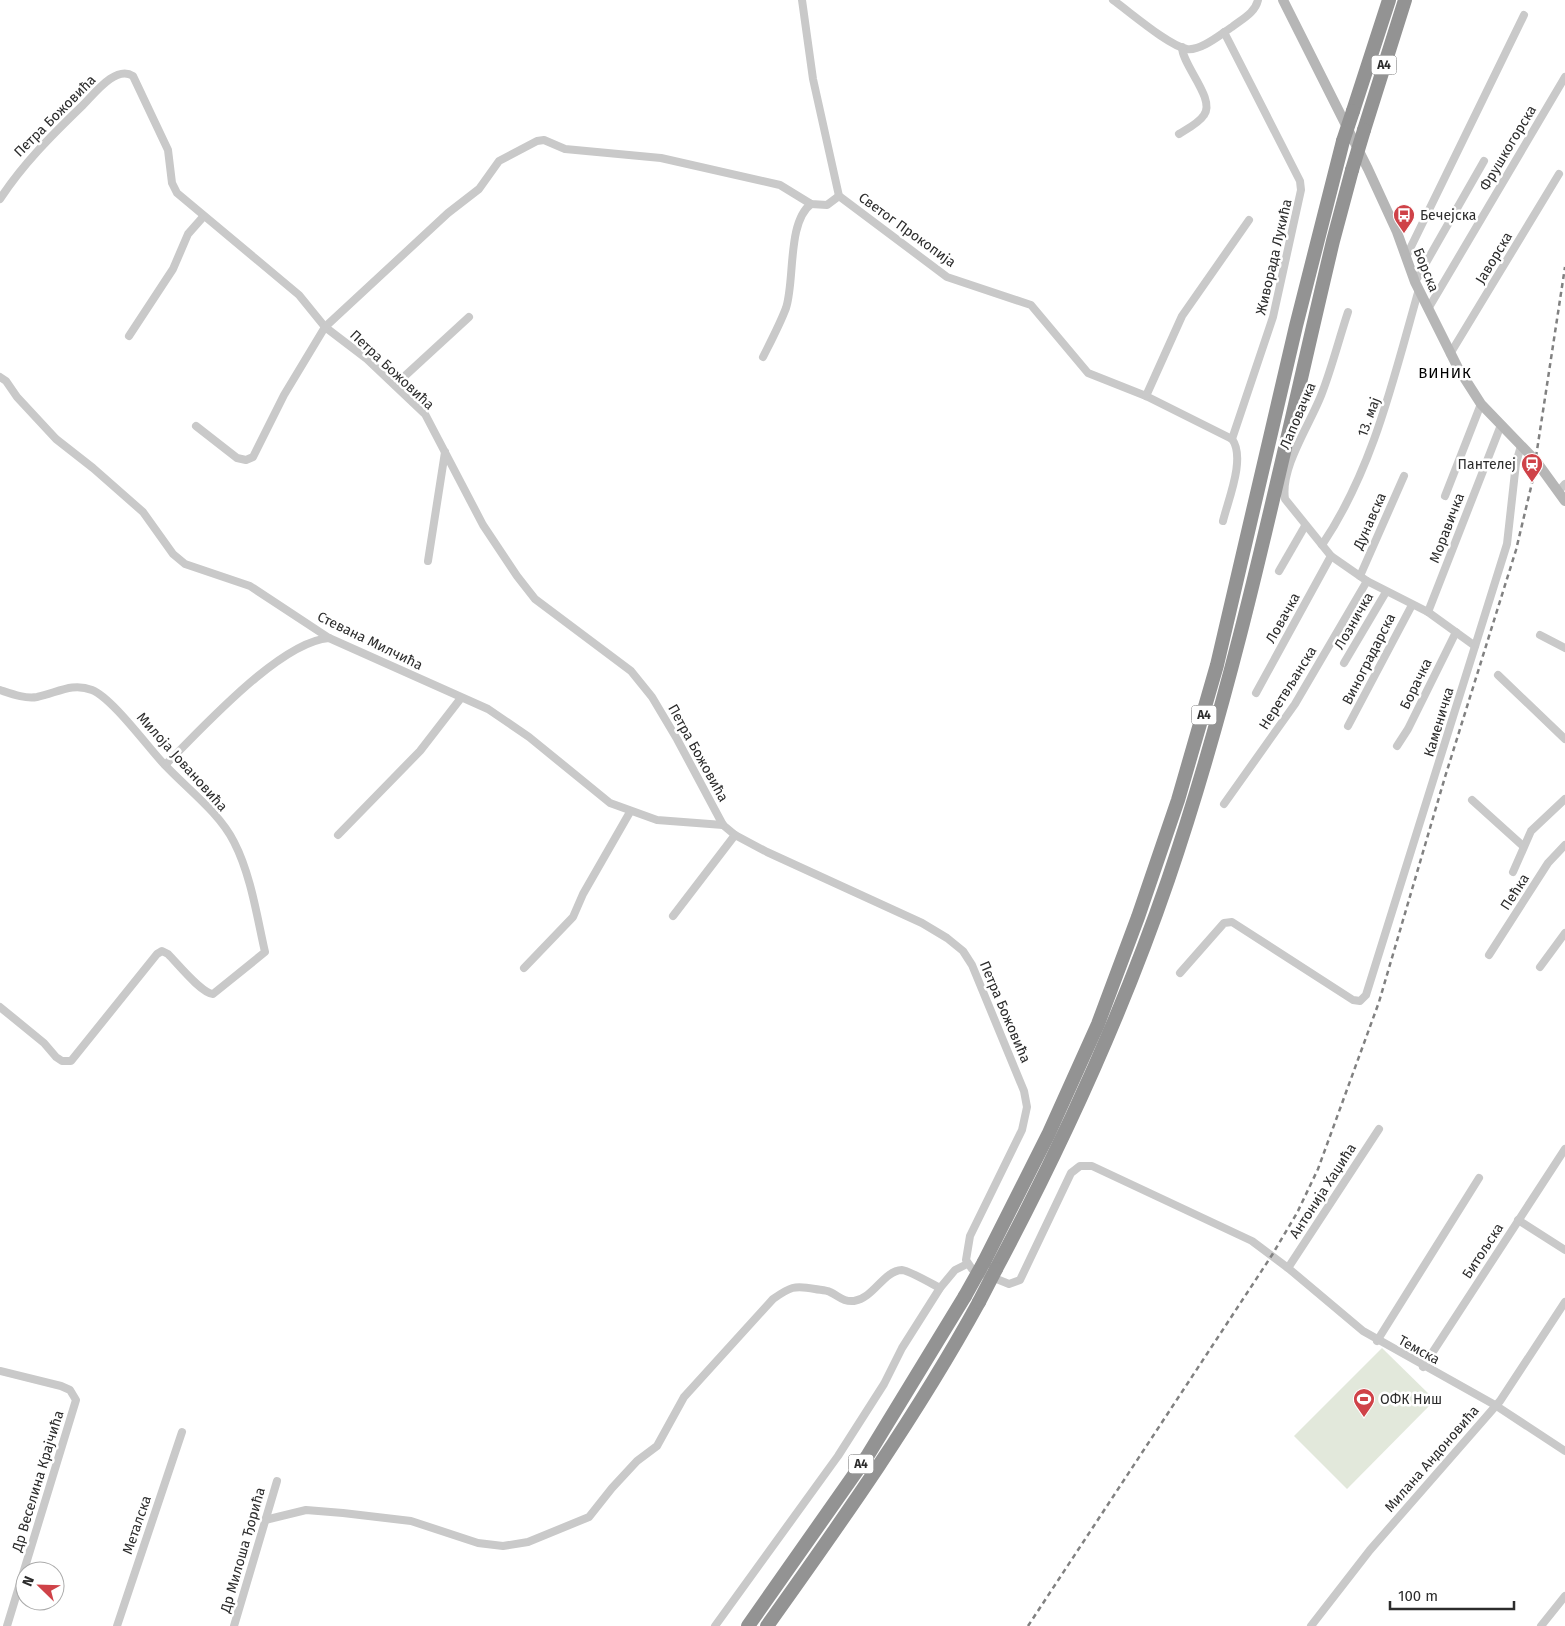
<svg xmlns="http://www.w3.org/2000/svg" width="1565" height="1626" font-family="'Fira Sans',sans-serif">
<rect width="100%" height="100%" fill="#fff"/>
<!-- green -->
<path fill="#e2e8db" d="M1382,1348L1435,1400L1347,1489L1294,1436Z"/>
<g fill="none" stroke-linecap="round" stroke-linejoin="round">
<!-- street -->
<g stroke="#c9c9c9" stroke-width="8">
<path d="M802,0L813,79L839,196L947,277L1031,305L1088,373L1146,396L1232,439C1246,458 1228,500 1223,521"/>
<path d="M1113,0C1130,12 1169,46 1187,49C1201,51 1221,34 1232,27C1242,19 1255,13 1258,0"/>
<path d="M1224,32L1300,181L1301,190L1273,317L1232,439"/>
<path d="M1179,134C1187,129 1199,123 1204,115C1216,99 1182,65 1182,47"/>
<path d="M0,199C23,164 51,136 81,107C92,97 115,64 133,76L168,150L172,183L177,193L299,295L325,327L367,359L425,414L483,525L517,576L535,599L631,671L652,697L677,739L723,825L735,835L767,852L922,923L947,938L963,951L972,965L1024,1091L1027,1107L1022,1130L970,1236L966,1260L972,1269L1009,1284L1020,1280L1071,1173L1080,1166H1092L1252,1241L1288,1268L1363,1331L1495,1405L1565,1451"/>
<path d="M1406,257L1524,15"/>
<path d="M1415,282L1484,161"/>
<path d="M1428,309L1565,77"/>
<path d="M1348,312C1339,339 1332,367 1322,393C1311,423 1280,467 1285,499L1331,556L1367,581L1428,612L1475,646"/>
<path d="M129,336L173,269L188,234L203,217"/>
<path d="M1450,354L1559,174"/>
<path d="M763,357C771,341 780,324 786,308C795,281 787,222 811,204"/>
<path d="M0,377L6,381L17,397L56,439L93,468L143,512L173,554L185,564L250,586L329,638L488,709L529,737L610,803L657,820L723,825"/>
<path d="M395,385L469,317"/>
<path d="M1146,396L1182,316L1249,220"/>
<path d="M196,426L237,458L246,460L253,457L284,395L325,327L448,213L479,189L499,161L537,141L544,140L565,149L661,158L780,185L811,204L827,205L839,196"/>
<path d="M1558,492L1565,484"/>
<path d="M1445,496L1481,404"/>
<path d="M1322,545C1374,468 1394,376 1419,289"/>
<path d="M428,561L445,452"/>
<path d="M1279,571L1305,526"/>
<path d="M1360,576L1404,476"/>
<path d="M1428,612L1501,425"/>
<path d="M1540,635L1565,648"/>
<path d="M1344,663L1386,592"/>
<path d="M1498,675L1565,739"/>
<path d="M0,690C12,694 25,699 37,697C57,693 72,682 92,690C112,698 147,746 163,763C186,788 219,812 234,842C251,875 257,917 265,952L213,994C201,993 178,964 168,954L162,951L157,954L71,1061H62L56,1057L44,1043L0,1007"/>
<path d="M1256,693L1331,556"/>
<path d="M1348,726L1412,605"/>
<path d="M1397,746L1408,729L1456,632"/>
<path d="M165,765C201,730 279,642 329,638"/>
<path d="M1472,800L1523,846"/>
<path d="M1224,804L1295,704L1367,581"/>
<path d="M338,835L420,751L461,698"/>
<path d="M1513,872L1531,831L1565,799"/>
<path d="M673,916L735,835"/>
<path d="M1489,955L1548,863L1565,845"/>
<path d="M1540,967L1565,933"/>
<path d="M524,968L573,917L583,894L630,812"/>
<path d="M1180,973L1224,923L1232,922L1353,1000L1360,1001L1366,995L1507,544L1516,463L1521,446"/>
<path d="M1518,1220L1565,1250"/>
<path d="M1288,1268L1379,1129"/>
<path d="M1377,1341L1479,1178"/>
<path d="M1423,1367L1565,1149"/>
<path d="M0,1371L61,1386L70,1390L76,1400L7,1626"/>
<path d="M265,1520L306,1510L343,1513L411,1521L478,1543L503,1546L528,1542L589,1517L612,1488L637,1461L657,1446L684,1397L773,1299C790,1287 794,1285 815,1289C820,1290 826,1290 830,1292C839,1296 843,1302 854,1301C874,1298 883,1271 902,1270C908,1270 934,1285 940,1288"/>
<path d="M117,1626L182,1432"/>
<path d="M234,1626L277,1481"/>
<path d="M715,1626L838,1456L884,1384L902,1348L940,1288L955,1270L967,1264"/>
<path d="M1311,1626L1370,1550L1500,1401L1565,1302"/>
<path d="M1541,1626L1565,1596"/>
</g>
<!-- secondary -->
<path stroke="#b6b6b6" stroke-width="10" d="M1283,0L1368,169L1397,232L1415,282L1458,368L1481,404L1536,461L1565,501"/>
<!-- highway -->
<g stroke="#939393" stroke-width="14">
<path d="M1353,111L1389,0"/>
<path d="M1364,130L1405,0"/>
<path d="M984,1262L1048,1135L1098,1024L1138,917L1178,800L1217,665L1296,326L1343,141"/>
<path d="M996,1269C1063,1143 1122,1014 1168,880C1239,672 1282,455 1333,241L1352,170"/>
<path d="M748,1626L868,1455L965,1296"/>
<path d="M767,1626C842,1521 917,1415 979,1302"/>
</g>
<!-- rail -->
<path stroke="#818181" stroke-width="2.5" stroke-dasharray="5 4" stroke-linecap="butt" d="M1028,1626L1272,1255L1297,1213L1318,1169L1379,1002L1445,777L1516,550L1532,483L1565,267"/>
<!-- highway-bridge -->
<g stroke="#939393" stroke-width="14">
<path d="M1343,141L1353,111"/>
<path d="M1352,170L1364,130"/>
<path d="M965,1296L984,1262"/>
<path d="M979,1302L996,1269"/>
</g>
</g>
<!-- icons -->
<defs>
<g id="bus-pin" transform="scale(1.125)"><path d="M0 17L-7.5 6A9.5 9.5 0 1 1 7.5 6Z" fill="#cf4248" stroke="#fff"/><path d="M-5-6H5V4H4V6H2V4H-2V6H-4V4H-5ZM-3.5-4V0h7V-4ZM-3.5 1.2v1.5H-2V1.2ZM2 1.2v1.5H3.5V1.2Z" fill="#fff"/></g>
<g id="station-pin" transform="scale(1.125)"><path d="M0 17L-7.5 6A9.5 9.5 0 1 1 7.5 6Z" fill="#cf4248" stroke="#fff"/><path d="M-3-6H3Q5-6 5-4V2Q5 4 3 4L4.5 6H3L1.5 4h-3L-3 6H-4.5L-3 4Q-5 4-5 2V-4Q-5-6-3-6ZM-3.5-4v3h7v-3ZM-3.5 1v1.5H-2V1ZM2 1v1.5H3.5V1Z" fill="#fff"/></g>
<g id="stadium-pin" transform="scale(1.125)"><path d="M0 17L-7.5 6A9.5 9.5 0 1 1 7.5 6Z" fill="#cf4248" stroke="#fff"/><path d="M0-5a6.5 5 0 1 0 0 10a6.5 5 0 1 0 0-10ZM-3.5-1.8h7v3.6h-7Z" fill="#fff"/></g>
</defs>
<g fill-rule="evenodd">
<use href="#bus-pin" x="1404" y="215"/>
<use href="#station-pin" x="1532" y="464"/>
<use href="#stadium-pin" x="1364" y="1399"/>
</g>
<g text-anchor="middle" dominant-baseline="central" stroke-width="5" stroke-linejoin="round" paint-order="stroke">
<!-- shield labels -->
<g fill="#fff" stroke="#6b6b6b" stroke-width="1">
<rect x="1371.5" y="55.5" width="25" height="19" rx="4"/>
<rect x="1191.5" y="705.5" width="25" height="19" rx="4"/>
<rect x="848.5" y="1454.5" width="25" height="19" rx="4"/>
</g>
<g font-size="12" font-weight="bold" fill="#2c2c2c">
<text x="1384" y="65">A4</text>
<text x="1204" y="715">A4</text>
<text x="861" y="1464">A4</text>
</g>
<!-- street labels -->
<g font-size="14" fill="#2c2c2c" stroke="#fff">
<text transform="translate(55 116) rotate(-45)">Петра Божовића</text>
<text transform="translate(1508 148) rotate(-59)">Фрушкогорска</text>
<text transform="translate(907 230) rotate(36)">Светог Прокопија</text>
<text transform="translate(1274 257) rotate(-77)">Живорада Лукића</text>
<text transform="translate(1494 258) rotate(-59)">Јаворска</text>
<text transform="translate(1426 270) rotate(68)">Борска</text>
<text transform="translate(392 370) rotate(43)">Петра Божовића</text>
<text transform="translate(1298 416) rotate(-67)">Лаповачка</text>
<text transform="translate(1369 417) rotate(-70)">13. мај</text>
<text transform="translate(1370 521) rotate(-66)">Дунавска</text>
<text transform="translate(1447 528) rotate(-69)">Моравичка</text>
<text transform="translate(1283 618) rotate(-61)">Ловачка</text>
<text transform="translate(1354 621) rotate(-60)">Лозничка</text>
<text transform="translate(370 641) rotate(26)">Стевана Милчића</text>
<text transform="translate(1369 659) rotate(-63)">Виноградарска</text>
<text transform="translate(1416 684) rotate(-64)">Борачка</text>
<text transform="translate(1288 688) rotate(-58)">Неретвљанска</text>
<text transform="translate(1439 722) rotate(-73)">Каменичка</text>
<text transform="translate(698 753) rotate(61)">Петра Божовића</text>
<text transform="translate(182 762) rotate(48)">Милоја Јовановића</text>
<text transform="translate(1515 892) rotate(-57)">Пећка</text>
<text transform="translate(1005 1012) rotate(67)">Петра Божовића</text>
<text transform="translate(1323 1191) rotate(-57)">Антонија Хаџића</text>
<text transform="translate(1483 1251) rotate(-57)">Битољска</text>
<text transform="translate(1419 1350) rotate(29)">Темска</text>
<text transform="translate(1432 1459) rotate(-49)">Милана Андоновића</text>
<text transform="translate(38 1481) rotate(-73)">Др Веселина Крајчића</text>
<text transform="translate(137 1525) rotate(-71)">Металска</text>
<text transform="translate(243 1550) rotate(-74)">Др Милоша Ђорића</text>
</g>
<!-- poi labels -->
<g font-size="14" fill="#2c2c2c" stroke="#fff" text-anchor="start">
<text x="1420" y="215">Бечејска</text>
<text x="1516" y="464" text-anchor="end">Пантелеј</text>
<text x="1380" y="1399">ОФК Ниш</text>
</g>
<!-- neighbourhood labels -->
<g font-size="15" letter-spacing="1" fill="#000" stroke="#fff">
<text x="1445" y="373">ВИНИК</text>
</g>
</g>
<!-- north arrow -->
<g transform="translate(40 1586) rotate(293)"><circle r="24" fill="#ffffff" stroke="#ababab"/>
<path d="M0-4L9 19L0 12L-9 19Z" fill="#cf4248"/>
<text y="-8" font-size="14" font-weight="bold" text-anchor="middle" fill="#2c2c2c">N</text>
</g>
<!-- scale -->
<path d="M1390 1601v8h124v-8" fill="none" stroke="#2c2c2c" stroke-width="2.5"/>
<text x="1398" y="1601" font-size="15" fill="#2c2c2c" stroke="#ffffff" stroke-width="4" paint-order="stroke">100 m</text>
</svg>
